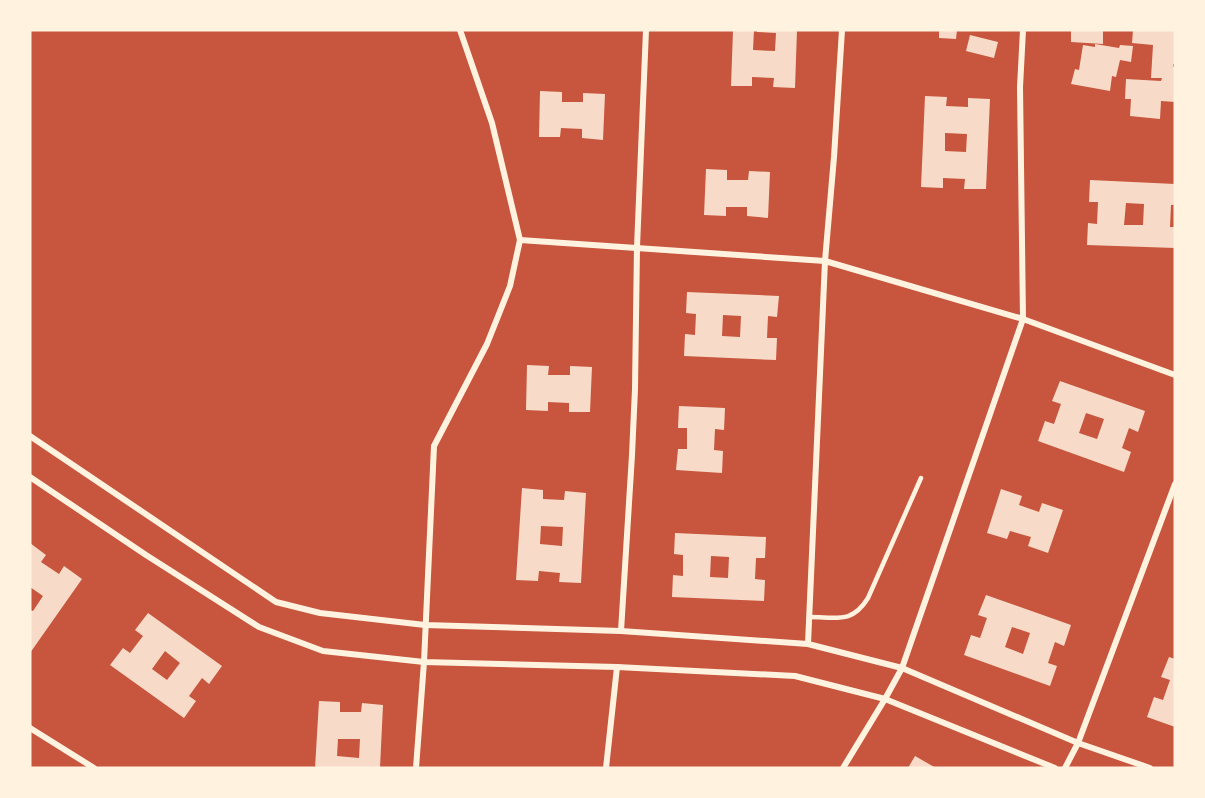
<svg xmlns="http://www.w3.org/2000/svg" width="1205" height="798" font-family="'Varela Round',sans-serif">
<rect width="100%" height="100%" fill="#c8553d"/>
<!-- building -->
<g fill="#f7dbc8" fill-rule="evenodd">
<path d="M733,30H754L753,50L775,51L776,33L757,32V30H797L795,88L773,87L774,78L752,77V86H731Z"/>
<path d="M939,30H957L956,39L939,38Z"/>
<path d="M1071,30H1103V44L1071,42Z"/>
<path d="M1133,30H1175V64H1173V67H1175V102L1161,101L1160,119L1130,116L1131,99H1125L1126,79L1161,81L1162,78H1151L1153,45L1132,43Z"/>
<path d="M970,35L998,42L994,58L966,51Z"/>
<path d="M1095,44L1119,48L1120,45L1133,46L1131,62L1120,60L1116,77L1112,76L1110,91L1071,84L1075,69L1079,70L1083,45L1095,47Z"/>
<path d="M540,91L562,92V102H583V93L605,94L603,140L582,138V129L561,128L560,137H539Z"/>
<path d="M925,96L947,97L946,106L968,107V98L990,99L986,189H964L965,179L943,178V188L921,187ZM945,133L967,134L966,152L945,151Z"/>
<path d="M706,169L727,170V180H748L749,171L770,172L768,218L747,216V207H726V216L704,215Z"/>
<path d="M1090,180L1175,184V205H1171L1170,227H1175V248L1087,245L1088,223L1097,224L1098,202H1089ZM1126,203L1144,204L1143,225H1124Z"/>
<path d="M687,292L779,296L777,317L768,316L767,338H777L776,360L684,356L685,334L695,335L696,314L686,313ZM723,315L741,316L740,337L722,336Z"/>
<path d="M527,365L549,366L548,375H570V366L592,367L590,412H569V403L548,402V411L526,410Z"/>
<path d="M1060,381L1145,411L1138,432L1129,428L1122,448L1131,452L1124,472L1038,441L1045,421L1054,424L1061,404L1052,401ZM1086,413L1104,419L1097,439L1079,433Z"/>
<path d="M679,406L725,408L724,430L715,429L714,450L723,451L722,473L676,470L678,449H687V428H678Z"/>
<path d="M522,488L543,490V499L564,500L565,491L586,493L581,583L559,582L560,573L539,571L538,581L516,580ZM541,526L563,527L562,546L540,544Z"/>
<path d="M1001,489L1022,496L1019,505L1039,512L1042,503L1063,510L1048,553L1028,546L1031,537L1010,531L1007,539L987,533Z"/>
<path d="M675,533L766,537L765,558H756L755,579L765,580L764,601L672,597L673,575L683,576V555L674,554ZM711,556L729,557L728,578L710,577Z"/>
<path d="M30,543L46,555L41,562L59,574L64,566L82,579L30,653V610L33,611L43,596L30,587Z"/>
<path d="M986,595L1071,625L1064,646L1055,642L1048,663L1057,666L1050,686L964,655L971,635L980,638L987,618L978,615ZM1012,627L1030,633L1023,654L1005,647Z"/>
<path d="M148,613L222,666L209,684L202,678L189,696L196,701L184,718L110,665L123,648L130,653L143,636L135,630ZM165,651L180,663L167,680L152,669Z"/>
<path d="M1169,657L1175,659V727L1147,717L1154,697L1163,700L1170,680L1161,677Z"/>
<path d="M319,701L340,702V712H361L362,703L383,705L380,768H315ZM338,739H360L359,758L337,756Z"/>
<path d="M915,756L936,768H908Z"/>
</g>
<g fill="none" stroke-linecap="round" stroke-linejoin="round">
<!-- service -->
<path stroke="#fff3e0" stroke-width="4.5" d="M809,617C837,617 852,624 868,598L921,478"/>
<!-- minor -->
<g stroke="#fff3e0" stroke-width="6">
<path d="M520,240L825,261L1023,319L1175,375"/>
<path d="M30,436L276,602L320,613L425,625L621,631L808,644L902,668L1078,743L1150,768"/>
<path d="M30,477L146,555L259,627L323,651L424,662L617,667L795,676L885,699L1055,768"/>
<path d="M621,631L632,455L635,389L637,247L646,30"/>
<path d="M808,644L825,261L834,157L842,30"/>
<path d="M30,728L94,768"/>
<path d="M416,768L424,662L434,446L487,344L510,286L520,240L492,123L460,30"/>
<path d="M606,768L617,667"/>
<path d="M843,768L885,699L902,668L1023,319L1020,87L1023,30"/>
<path d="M1065,768L1078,743L1175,484"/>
</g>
</g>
<!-- border -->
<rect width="1205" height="798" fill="none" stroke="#fff3e0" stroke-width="63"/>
</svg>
